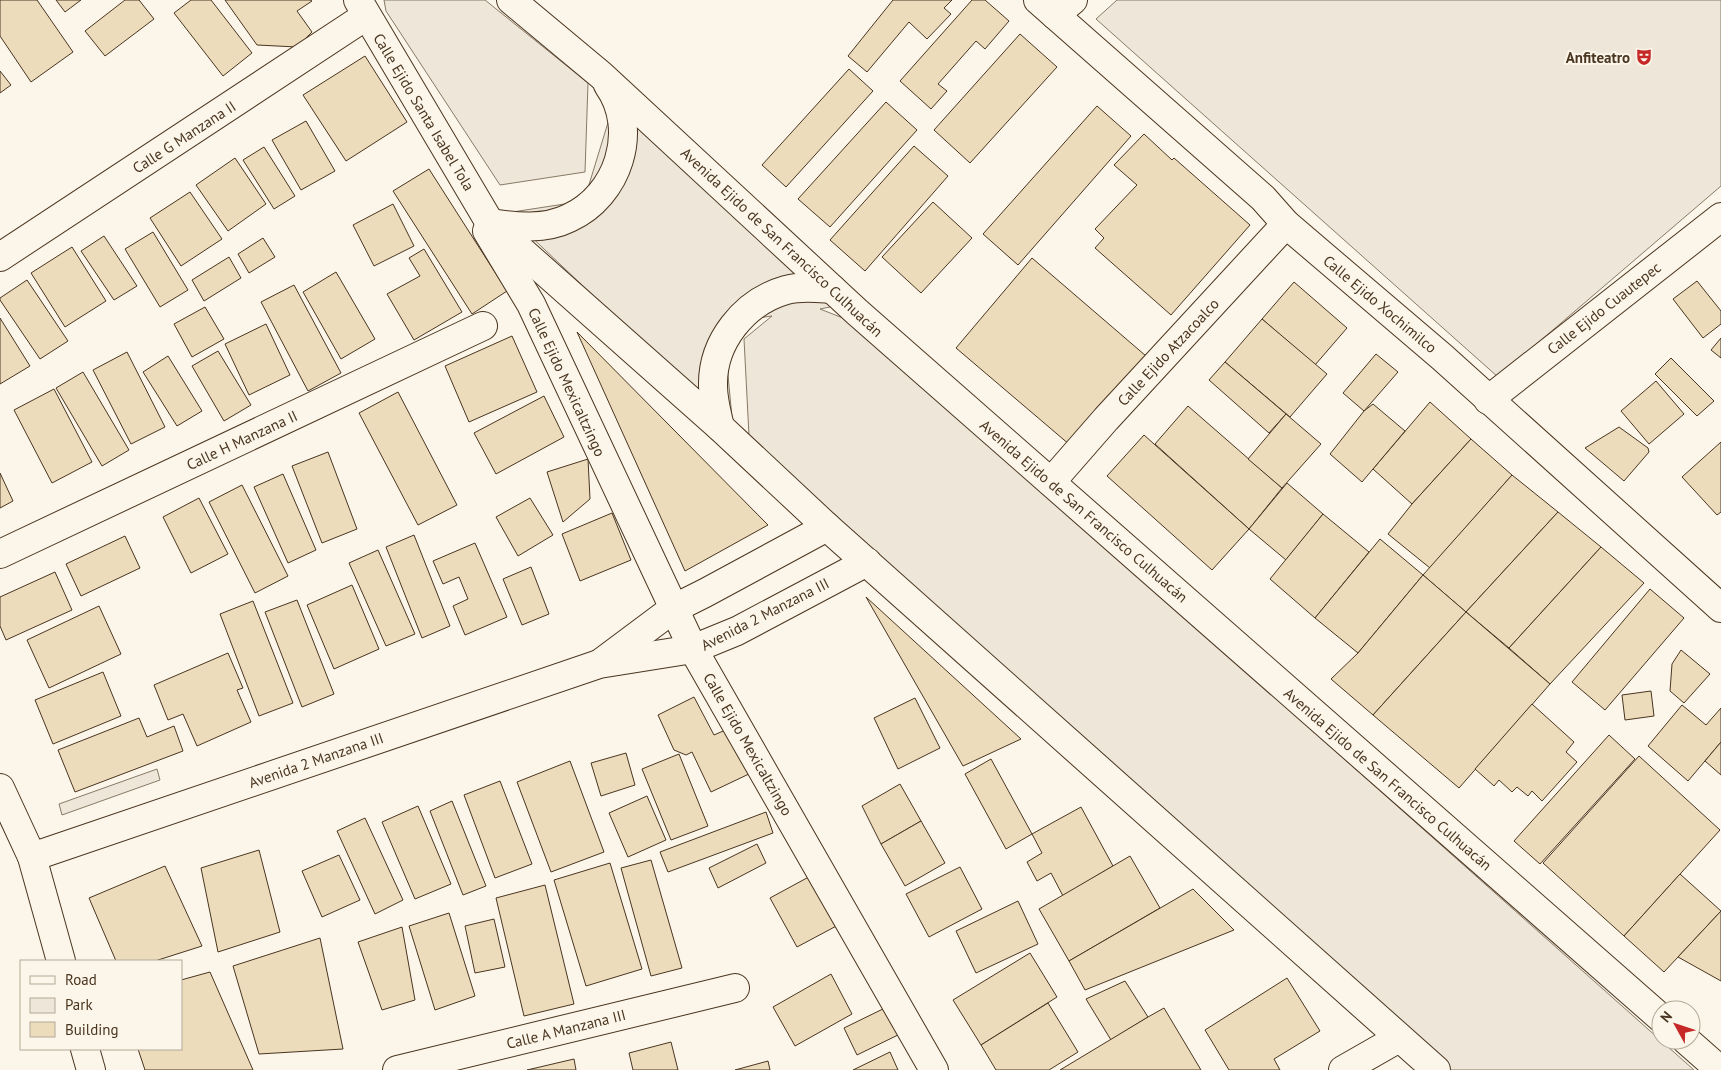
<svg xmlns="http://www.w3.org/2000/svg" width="1721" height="1070" font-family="'PT Sans',sans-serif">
<rect width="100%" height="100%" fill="#fbf6e9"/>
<!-- green -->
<g fill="#ede6d9" stroke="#887966">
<path d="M384,0H485L588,83L585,172L500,185L386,11Z"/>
<path d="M1117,0H1721V186L1498,377L1096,19Z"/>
<path d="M614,103L815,284L830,307L820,309L853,322L1694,1070H1439L750,455L744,339L772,316L723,323L733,428L506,213L584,201Z"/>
<path d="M157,769L160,780L62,815L59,804Z"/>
</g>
<!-- building -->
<g fill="#ecdcbc" stroke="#4a3520">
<path d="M0,0H37L73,52L31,82L0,36Z"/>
<path d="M56,0H81L65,12Z"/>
<path d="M125,0H139L154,19L105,56L85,31Z"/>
<path d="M191,0H211L252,53L223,76L174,13Z"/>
<path d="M225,0H310L312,1L297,11L312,32L297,47L257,45Z"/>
<path d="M893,0H952L944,8L951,14L927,39L909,22L867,72L848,56Z"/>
<path d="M972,0H985L1009,21L985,49L976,41L938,84L947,91L931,109L900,81Z"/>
<path d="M1020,34L1057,67L970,163L934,130Z"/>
<path d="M365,56L407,122L346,161L303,95Z"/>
<path d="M849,69L873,91L786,187L762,165Z"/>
<path d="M0,71L11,85L0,93Z"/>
<path d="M886,102L917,130L830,227L798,199Z"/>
<path d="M1097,106L1131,136L1018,265L983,234Z"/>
<path d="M306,121L335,171L301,190L272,140Z"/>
<path d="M1144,134L1172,160L1174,158L1250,225L1171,315L1095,248L1104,238L1095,229L1137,185L1114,165Z"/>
<path d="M914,146L948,176L865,271L830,240Z"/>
<path d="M264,147L295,196L274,209L243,160Z"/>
<path d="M235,158L266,204L228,231L196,185Z"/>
<path d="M429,169L507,291L472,314L393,191Z"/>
<path d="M190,192L222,239L181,266L150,218Z"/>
<path d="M933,202L972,238L921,293L882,257Z"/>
<path d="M393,204L414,246L374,266L353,225Z"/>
<path d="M153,232L188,290L160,307L125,249Z"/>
<path d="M104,236L137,286L114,300L81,251Z"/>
<path d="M263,238L275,257L249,273L238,254Z"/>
<path d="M72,247L106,301L65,327L31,273Z"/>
<path d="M424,249L462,312L414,340L387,294L420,276L409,258Z"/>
<path d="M229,257L241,278L204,301L192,280Z"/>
<path d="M1032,258L1146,356L1070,445L956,348Z"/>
<path d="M336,272L375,339L341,359L303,292Z"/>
<path d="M27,280L68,341L40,359L0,300V298Z"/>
<path d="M1697,281L1721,311V324L1703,338L1673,299Z"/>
<path d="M1294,282L1347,328L1315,365L1262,319Z"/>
<path d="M294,285L341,373L308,391L261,302Z"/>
<path d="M205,307L224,339L192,357L174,324Z"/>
<path d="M0,318L30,366L0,384Z"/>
<path d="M1262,319L1327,374L1290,417L1225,362Z"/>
<path d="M266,324L290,375L249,395L225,344Z"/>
<path d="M577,332L768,525L685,571Z"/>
<path d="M512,336L537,392L469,422L445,366Z"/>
<path d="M1721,338V358L1711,350Z"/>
<path d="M218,351L251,405L224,421L192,366Z"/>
<path d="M127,352L165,427L131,444L93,370Z"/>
<path d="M1376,354L1398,372L1364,411L1343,393Z"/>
<path d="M168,356L202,411L177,426L143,372Z"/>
<path d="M1671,358L1714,401L1697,416L1655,374Z"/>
<path d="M1225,362L1286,414L1269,433L1209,380Z"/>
<path d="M83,372L129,450L102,466L56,388Z"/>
<path d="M1656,381L1684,414L1649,444L1621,411Z"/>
<path d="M54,389L92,462L52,483L14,410Z"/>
<path d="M398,392L457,505L418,525L359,413Z"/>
<path d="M544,396L564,437L496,474L474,433Z"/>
<path d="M1430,402L1471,439L1412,504L1373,469Z"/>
<path d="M1373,404L1405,431L1362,482L1330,454L1364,411Z"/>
<path d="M1188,406L1282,488L1249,529L1155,444Z"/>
<path d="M1286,414L1321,444L1282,488L1248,459Z"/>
<path d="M1619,427L1648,448L1649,452L1624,481L1585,448Z"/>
<path d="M1144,435L1249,529L1212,570L1107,476Z"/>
<path d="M1471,439L1512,475L1430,568L1388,534L1412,504Z"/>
<path d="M1721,442V512L1717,515L1682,477Z"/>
<path d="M328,452L357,529L322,543L292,466Z"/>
<path d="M588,459L590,499L563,522L547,472Z"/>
<path d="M0,473L13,501L0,508Z"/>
<path d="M283,474L316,550L288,563L254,487Z"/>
<path d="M1512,475L1558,512L1466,612L1423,575Z"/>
<path d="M1287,483L1323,514L1286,560L1249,529Z"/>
<path d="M242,485L288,576L255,593L209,502Z"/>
<path d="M199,498L228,554L191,573L163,517Z"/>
<path d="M530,498L553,535L518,556L496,517Z"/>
<path d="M1558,512L1601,547L1509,648L1466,612Z"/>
<path d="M612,513L631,560L580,581L562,534Z"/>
<path d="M1323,514L1369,552L1315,618L1270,579Z"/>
<path d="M414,535L450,626L422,638L386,547Z"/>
<path d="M125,536L140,568L81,596L66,564Z"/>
<path d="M1380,539L1423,575L1358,653L1315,618Z"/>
<path d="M475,543L507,617L465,635L453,606L468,599L459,577L443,584L433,561Z"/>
<path d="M1601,547L1644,583L1550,684L1509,648Z"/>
<path d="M378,550L415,634L386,646L349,563Z"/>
<path d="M531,567L549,614L522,625L503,579Z"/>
<path d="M55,572L72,610L6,640L0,626V597Z"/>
<path d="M1423,575L1466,612L1373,715L1331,679L1358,653Z"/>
<path d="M352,585L379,649L334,669L307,605Z"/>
<path d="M1650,589L1684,618L1605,710L1572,682Z"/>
<path d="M866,597L1021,739L963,766Z"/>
<path d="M297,600L334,694L302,707L265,612Z"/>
<path d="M253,601L293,703L259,716L220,614Z"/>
<path d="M99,606L121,654L49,688L27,640Z"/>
<path d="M1466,612L1550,684L1459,788L1373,715Z"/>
<path d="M1681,650L1710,674L1684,703L1670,691L1672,664Z"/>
<path d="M228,653L243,688L237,690L251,722L197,746L183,714L168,720L154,685Z"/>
<path d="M103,672L121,716L53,744L35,700Z"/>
<path d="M1651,691L1654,716L1625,720L1622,695Z"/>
<path d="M694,697L714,735L730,728L751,773L711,792L692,752L686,755L674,750L658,715Z"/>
<path d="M915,698L940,748L898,769L874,718Z"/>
<path d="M1532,704L1574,742L1566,752L1577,762L1542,801L1532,791L1528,796L1517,787L1512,792L1499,780L1494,786L1475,769Z"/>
<path d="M1682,705L1706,725L1721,708V742L1688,781L1648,746Z"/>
<path d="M139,718L147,737L174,726L183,751L75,792L58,750Z"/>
<path d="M1609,735L1635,759L1540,864L1514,841Z"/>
<path d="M1721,742V775L1705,761Z"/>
<path d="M626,753L635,785L601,796L591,763Z"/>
<path d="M679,754L708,826L671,840L642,769Z"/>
<path d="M1639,756L1720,830L1624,936L1543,863Z"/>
<path d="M991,759L1032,834L1006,849L965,774Z"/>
<path d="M570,761L604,852L551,872L517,782Z"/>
<path d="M500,781L532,864L495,878L464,795Z"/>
<path d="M900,784L921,821L881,844L862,806Z"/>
<path d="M647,796L666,840L628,857L609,813Z"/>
<path d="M452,801L486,886L463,895L430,811Z"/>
<path d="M418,806L451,884L415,899L382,822Z"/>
<path d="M1081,807L1113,866L1063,896L1051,873L1037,881L1027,862L1042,853L1032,834Z"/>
<path d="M766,812L773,833L668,872L660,852Z"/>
<path d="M365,818L403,900L375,914L337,831Z"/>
<path d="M921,821L945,863L905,886L881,844Z"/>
<path d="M757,844L766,863L718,888L709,868Z"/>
<path d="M259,850L280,932L218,952L201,868Z"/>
<path d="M339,855L360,900L322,917L302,871Z"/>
<path d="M1130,856L1160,908L1069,961L1039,909Z"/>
<path d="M651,860L682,968L651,976L621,868Z"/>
<path d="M610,863L642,969L586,986L554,880Z"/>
<path d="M165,866L202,946L155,961H116L89,898Z"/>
<path d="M960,867L982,909L929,937L906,894Z"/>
<path d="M816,873L842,923L797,947L770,898Z"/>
<path d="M1680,874L1721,911L1664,972L1624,936Z"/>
<path d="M545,885L574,1004L524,1016L496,898Z"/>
<path d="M1193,889L1234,930L1085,990L1069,961Z"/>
<path d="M1018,901L1038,944L976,973L956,931Z"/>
<path d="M1721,911V981L1678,957Z"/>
<path d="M449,913L475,996L435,1010L409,926Z"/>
<path d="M494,919L505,967L475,973L465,926Z"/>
<path d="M402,927L415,1000L382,1010L358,942Z"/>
<path d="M320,938L343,1049L259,1054L233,966Z"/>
<path d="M1030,953L1057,997L981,1045L953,1000Z"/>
<path d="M210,972L253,1070H145L138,1049H181V980Z"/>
<path d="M831,974L852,1014L795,1046L773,1007Z"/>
<path d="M1287,978L1320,1031L1274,1059L1280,1070H1229L1205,1030Z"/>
<path d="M1125,981L1148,1017L1111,1040L1086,999Z"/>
<path d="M1048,1003L1078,1052L1049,1070H996L981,1045Z"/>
<path d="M889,1006L902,1033L857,1055L844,1028Z"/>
<path d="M1164,1008L1201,1070H1060L1148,1017Z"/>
<path d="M671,1042L678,1070H633L629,1053Z"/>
<path d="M890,1052L898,1070H853Z"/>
<path d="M574,1059L576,1070H527Z"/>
<path d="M768,1061L770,1070H735Z"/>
</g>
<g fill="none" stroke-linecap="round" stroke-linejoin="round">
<!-- minor casing -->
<g stroke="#4a3520" stroke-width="30">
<g id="minor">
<path d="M1038,0L1263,198L1286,224L1442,357L1721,608"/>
<path d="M1055,15L1073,0"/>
<path d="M490,223L487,231L531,304L693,649L934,1070"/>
<path d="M0,257L366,16"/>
<path d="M1488,400L1721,217"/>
<path d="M1051,482L1106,419L1286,224"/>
<path d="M0,554L483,326"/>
<path d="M397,1070L735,988"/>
<path d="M1343,1070L1399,1038"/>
</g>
</g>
<!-- tertiary casing -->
<g stroke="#4a3520" stroke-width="30">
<g id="tertiary">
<path d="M358,0L490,223L720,427L827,527L1436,1070"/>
<path d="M511,0L601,75L857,312L1661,1018"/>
<path d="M490,223C516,227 545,230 569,218C618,196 640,130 608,85"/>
<path d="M720,427C717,414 713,400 713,386C712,342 744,302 786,290C801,286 817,288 832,289"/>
<path d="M602,662L673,609L705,593L827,527"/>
<path d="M0,788L32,857L61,961"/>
<path d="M32,857L599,664L693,649L737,631L867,562"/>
<path d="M1686,1040L1720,1070"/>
<path d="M85,1049L91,1070"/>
</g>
</g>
<!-- minor -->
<use href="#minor" stroke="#fbf6e9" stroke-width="28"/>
<!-- tertiary -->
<use href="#tertiary" stroke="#fbf6e9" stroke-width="28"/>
</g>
<!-- icons -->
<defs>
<g id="theatre-bare" transform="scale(1.35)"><path d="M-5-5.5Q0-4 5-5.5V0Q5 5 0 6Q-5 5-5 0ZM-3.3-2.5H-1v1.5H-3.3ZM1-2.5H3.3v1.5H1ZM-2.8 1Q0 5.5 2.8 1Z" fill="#c62828" stroke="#fbf6e9" stroke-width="2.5" paint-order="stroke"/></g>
</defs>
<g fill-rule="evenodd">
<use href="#theatre-bare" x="1644" y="57"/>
</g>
<g text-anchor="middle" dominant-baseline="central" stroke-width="4" stroke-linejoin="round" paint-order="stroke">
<!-- poi labels -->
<g font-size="15" font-weight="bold" fill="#4a3520" stroke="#fbf6e9" text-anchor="end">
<text x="1630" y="57">Anfiteatro</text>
</g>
<!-- street labels -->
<g font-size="15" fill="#4a3520" stroke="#fbf6e9">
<text transform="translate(424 112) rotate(59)">Calle Ejido Santa Isabel Tola</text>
<text transform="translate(184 137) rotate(-33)">Calle G Manzana II</text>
<text transform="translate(782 242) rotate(43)">Avenida Ejido de San Francisco Culhuacán</text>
<text transform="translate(1380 304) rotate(40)">Calle Ejido Xochimilco</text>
<text transform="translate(1604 308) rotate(-38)">Calle Ejido Cuautepec</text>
<text transform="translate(1168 352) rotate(-47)">Calle Ejido Atzacoalco</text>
<text transform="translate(567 382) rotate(65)">Calle Ejido Mexicaltzingo</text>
<text transform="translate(242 440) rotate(-25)">Calle H Manzana II</text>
<text transform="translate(1084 511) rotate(41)">Avenida Ejido de San Francisco Culhuacán</text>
<text transform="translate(765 614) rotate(-27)">Avenida 2 Manzana III</text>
<text transform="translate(748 744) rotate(60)">Calle Ejido Mexicaltzingo</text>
<text transform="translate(316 760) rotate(-19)">Avenida 2 Manzana III</text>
<text transform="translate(1388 779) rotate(41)">Avenida Ejido de San Francisco Culhuacán</text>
<text transform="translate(566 1029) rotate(-14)">Calle A Manzana III</text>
</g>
</g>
<!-- legend -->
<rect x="20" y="960" width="162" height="90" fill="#fbf6e9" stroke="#b4a999"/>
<rect x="30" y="976" width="25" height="8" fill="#fbf6e9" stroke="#b4a999"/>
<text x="65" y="985" font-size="15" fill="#4a3520">Road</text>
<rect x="30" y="998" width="25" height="15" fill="#ede6d9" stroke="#b4a999"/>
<text x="65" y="1010" font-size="15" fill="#4a3520">Park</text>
<rect x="30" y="1022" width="25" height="15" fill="#ecdcbc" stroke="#b4a999"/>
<text x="65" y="1035" font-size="15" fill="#4a3520">Building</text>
<!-- north arrow -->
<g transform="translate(1676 1025) rotate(310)"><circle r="24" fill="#fbf6e9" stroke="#b4a999"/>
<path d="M0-4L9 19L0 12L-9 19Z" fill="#c62828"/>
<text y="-8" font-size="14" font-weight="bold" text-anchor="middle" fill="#4a3520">N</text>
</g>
</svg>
